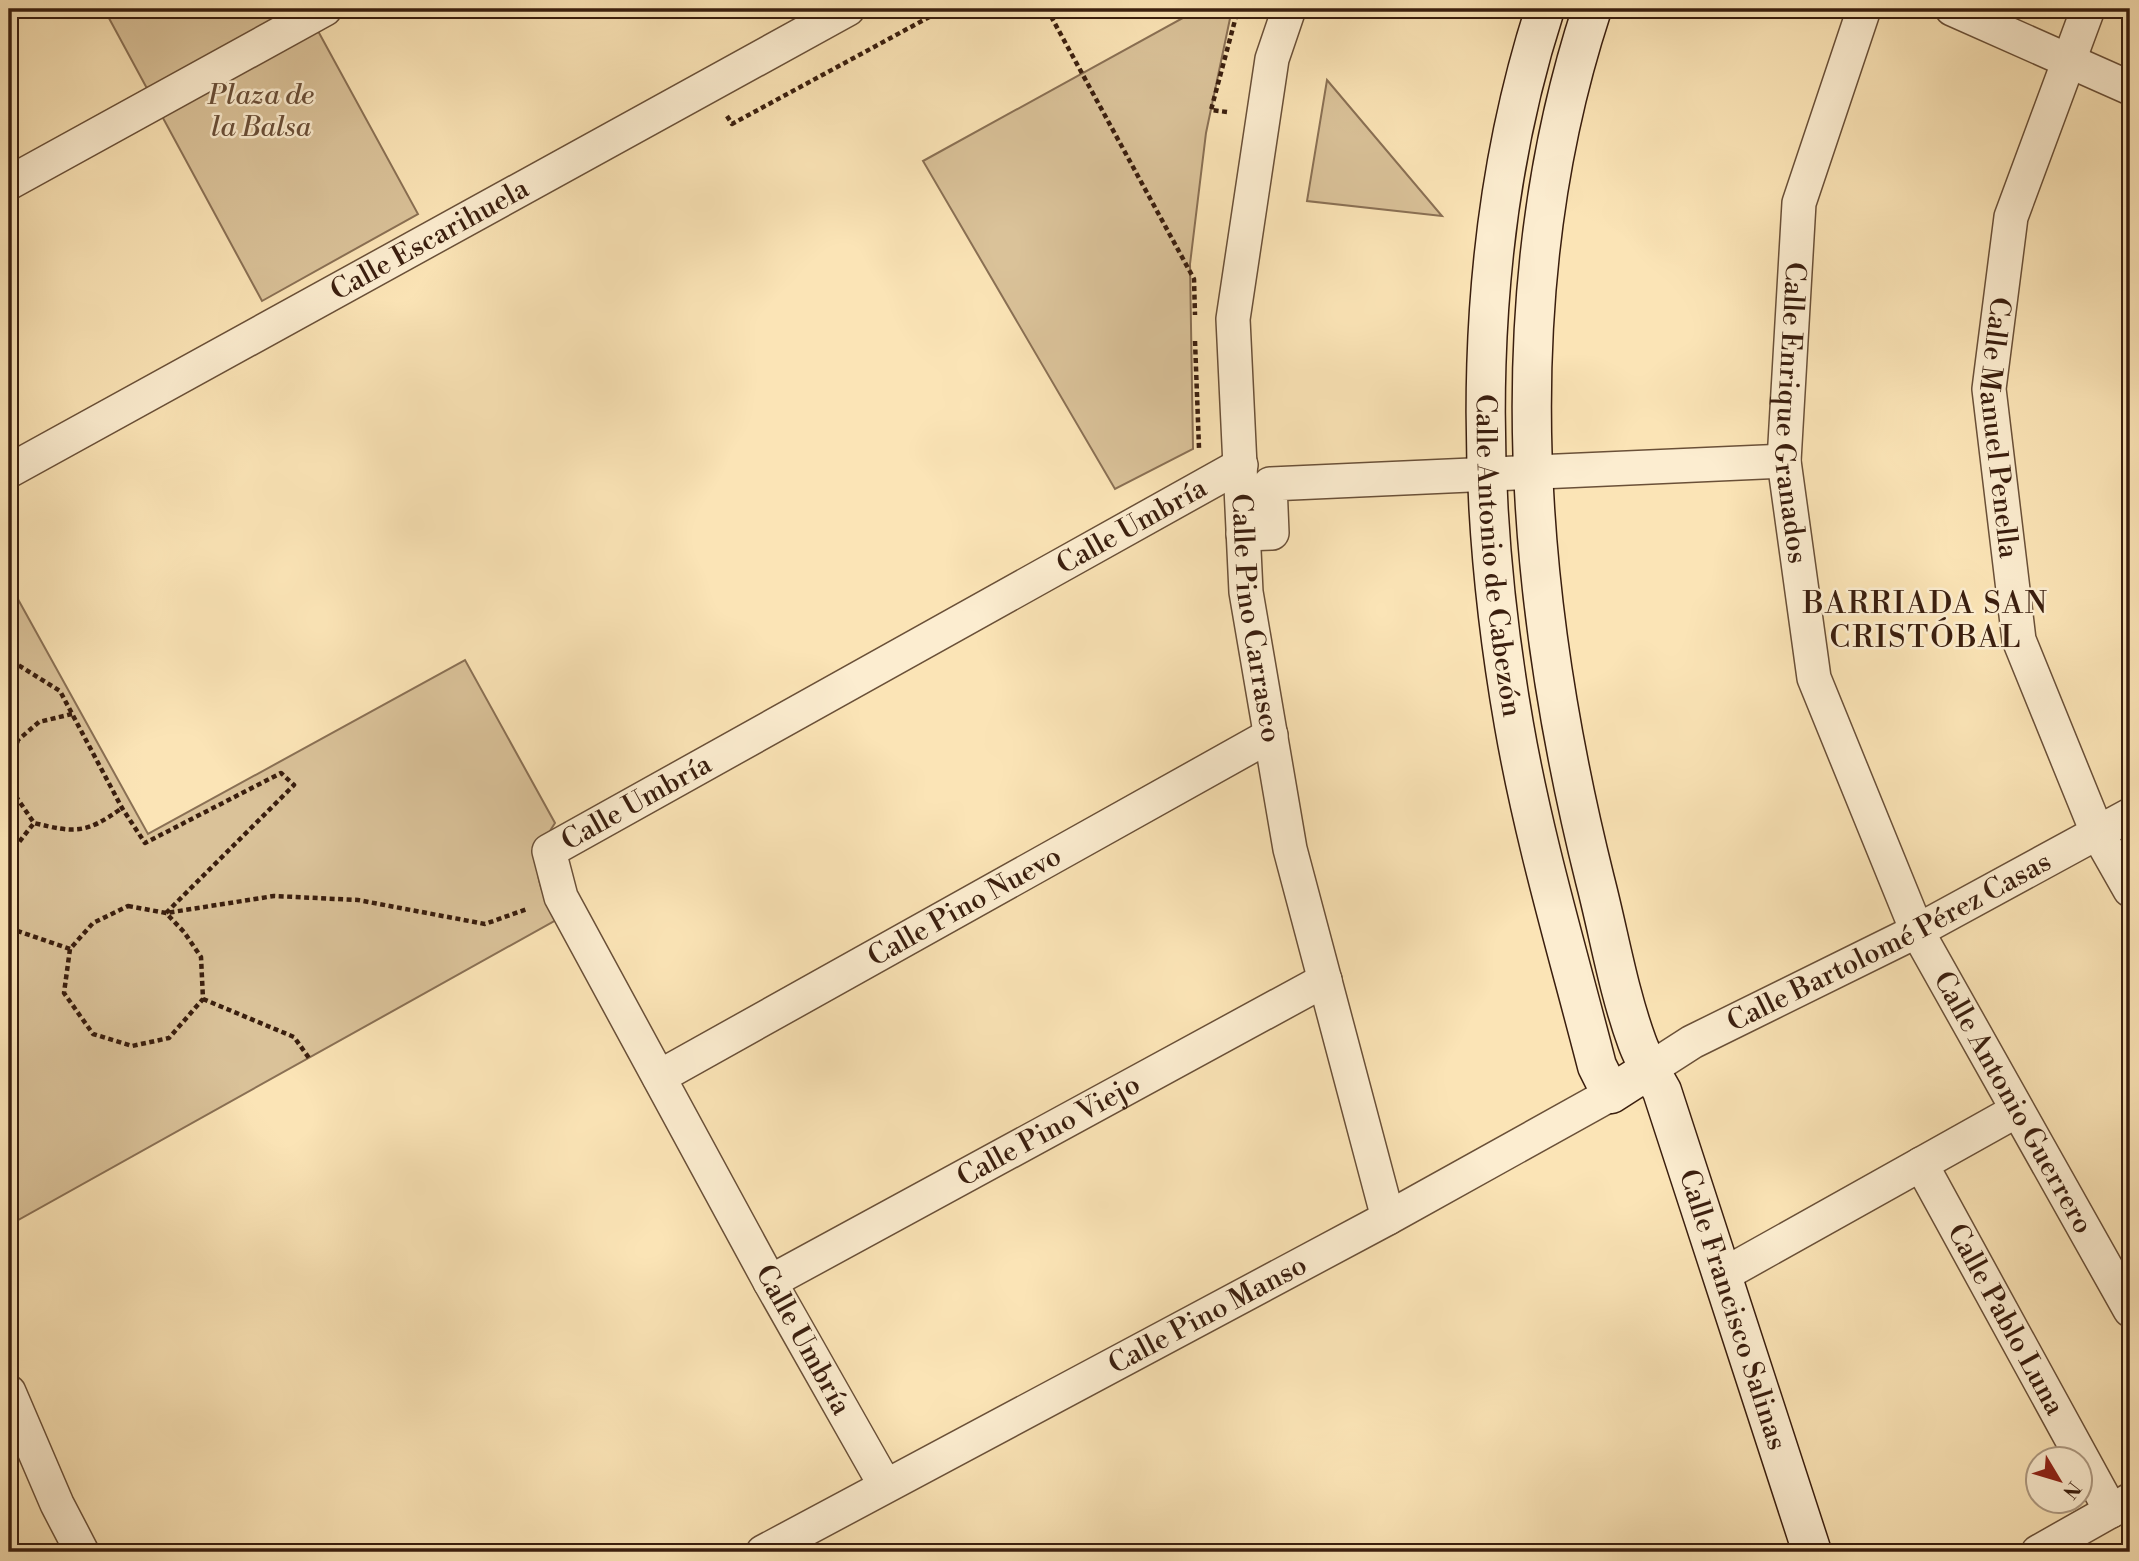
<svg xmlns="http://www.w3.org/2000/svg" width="2139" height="1561" font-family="'Libre Bodoni',serif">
<rect width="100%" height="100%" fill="#fbe4b6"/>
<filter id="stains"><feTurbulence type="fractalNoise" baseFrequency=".00286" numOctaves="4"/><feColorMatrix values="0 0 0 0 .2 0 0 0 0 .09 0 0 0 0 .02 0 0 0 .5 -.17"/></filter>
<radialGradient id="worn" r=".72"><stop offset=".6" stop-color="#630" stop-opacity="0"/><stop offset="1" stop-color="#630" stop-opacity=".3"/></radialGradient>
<!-- green -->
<g fill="#dac299" stroke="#8a7054" stroke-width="2">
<path d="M104,9H306L418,214L262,301Z"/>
<path d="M1199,9H1232L1206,133L1190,264L1193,449L1115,489L923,161Z"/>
<path d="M1327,80L1442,216L1307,201Z"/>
<path d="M9,583L148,834L465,660L555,823C529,862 535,881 556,920L11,1224L9,1217Z"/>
</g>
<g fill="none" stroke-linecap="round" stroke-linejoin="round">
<!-- street casing -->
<g stroke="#6a5038" stroke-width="36">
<g id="street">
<path id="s1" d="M1289,9L1272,59L1233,319L1246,592L1290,849L1388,1218"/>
<path id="s2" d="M1864,9L1799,203L1784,461L1814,678L1917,931L2130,1310"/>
<path d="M1952,9L2130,88"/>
<path id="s3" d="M2088,9L2011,217L1989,389L2019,640L2097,832L2130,890"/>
<path d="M9,183L325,9"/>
<path id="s4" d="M9,471L848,9"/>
<path d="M1243,534L1272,533L1270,484L1784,461"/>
<path id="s5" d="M1650,1069L1692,1042L1917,931L2130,815"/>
<path id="s6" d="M659,1077L1271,735"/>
<path id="s7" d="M1921,1164L2111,1511"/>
<path d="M1721,1276L2016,1111"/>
<path id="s8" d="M770,1282L1325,980"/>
<path d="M9,1392L57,1504L82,1552"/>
<path id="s9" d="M885,1485L770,1282L561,897L549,851L1241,465"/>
<path id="s10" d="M763,1552L1388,1218L1611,1094"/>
<path d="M2038,1552L2130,1500"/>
</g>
</g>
<!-- secondary casing -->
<g stroke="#3a1e0e" stroke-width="41">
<g id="secondary">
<path id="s11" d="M1545,9C1471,238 1473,490 1514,725C1534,840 1568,953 1597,1066L1611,1094L1650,1069"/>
<path id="s12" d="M1592,9C1499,292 1524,596 1595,880C1609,934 1618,990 1637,1042C1643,1059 1653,1075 1662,1091L1812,1552"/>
</g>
</g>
<!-- path -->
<g stroke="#3a1e0e" stroke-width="4.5" stroke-dasharray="5 3.5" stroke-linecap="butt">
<path d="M1047,9L1194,279L1195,315"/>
<path d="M1227,112L1211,110L1238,9"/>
<path d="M727,116L732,124L944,9"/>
<path d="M1195,341L1199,448"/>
<path d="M9,652L15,663L60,691L122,808L145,843L281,773L294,785L166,913L274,896L358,900L485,924L527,909"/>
<path d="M72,714L39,722L18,740L11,762L15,795L34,823C75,833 86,834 122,808"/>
<path d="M9,855L34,823"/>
<path d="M128,906L166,913L184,932L201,957L203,999L169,1038L132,1046L93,1034L64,993L70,949L93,923Z"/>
<path d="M9,928L70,949"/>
<path d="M203,999L294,1037L309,1058"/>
</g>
<!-- street -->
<use href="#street" stroke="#fcedd0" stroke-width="33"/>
<!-- secondary -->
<use href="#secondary" stroke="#fcedd0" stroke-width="38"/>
</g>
<g text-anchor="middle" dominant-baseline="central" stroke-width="5" stroke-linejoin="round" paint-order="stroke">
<!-- park labels -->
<g font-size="28" font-style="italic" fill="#6a4f38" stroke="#fcedd0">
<text x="261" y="95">Plaza de<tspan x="261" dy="32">la Balsa</tspan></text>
</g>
<!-- street labels -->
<g font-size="28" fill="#3a1e0e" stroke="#fcedd0">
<text stroke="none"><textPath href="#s4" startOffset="480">Calle Escarihuela</textPath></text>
<text stroke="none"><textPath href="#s2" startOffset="415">Calle Enrique Granados</textPath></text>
<text stroke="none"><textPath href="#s3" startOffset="434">Calle Manuel Penella</textPath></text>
<text stroke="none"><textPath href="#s9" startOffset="1386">Calle Umbría</textPath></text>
<text stroke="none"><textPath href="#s11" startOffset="553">Calle Antonio de Cabezón</textPath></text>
<text stroke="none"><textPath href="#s1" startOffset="616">Calle Pino Carrasco</textPath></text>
<text stroke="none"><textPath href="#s9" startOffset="819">Calle Umbría</textPath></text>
<text stroke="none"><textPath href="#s6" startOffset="350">Calle Pino Nuevo</textPath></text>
<text stroke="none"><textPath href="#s5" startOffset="271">Calle Bartolomé Pérez Casas</textPath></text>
<text stroke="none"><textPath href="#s2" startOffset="1152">Calle Antonio Guerrero</textPath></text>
<text stroke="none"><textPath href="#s8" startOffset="317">Calle Pino Viejo</textPath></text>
<text stroke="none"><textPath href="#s12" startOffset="1335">Calle Francisco Salinas</textPath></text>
<text stroke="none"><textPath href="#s10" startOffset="504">Calle Pino Manso</textPath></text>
<text stroke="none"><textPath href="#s7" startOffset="177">Calle Pablo Luna</textPath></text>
<text transform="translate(803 1340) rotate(61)">Calle Umbría</text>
</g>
<!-- neighbourhood labels -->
<g font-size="30" letter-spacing="2" fill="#3a1e0e" stroke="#fcedd0">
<text x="1926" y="604">BARRIADA SAN<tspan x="1926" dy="34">CRISTÓBAL</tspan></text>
</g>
</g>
<!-- margin -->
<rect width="2139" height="1561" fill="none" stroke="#fbe4b6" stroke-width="35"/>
<rect x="10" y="10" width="2118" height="1540" fill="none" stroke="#3a1e0e" stroke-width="3.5"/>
<rect x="18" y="18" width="2104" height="1526" fill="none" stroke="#3a1e0e" stroke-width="2"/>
<!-- north arrow -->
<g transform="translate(2059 1480) rotate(128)"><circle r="33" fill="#fcedd0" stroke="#ae9a82" stroke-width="2"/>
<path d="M0-5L12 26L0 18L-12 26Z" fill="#8f2418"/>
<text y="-10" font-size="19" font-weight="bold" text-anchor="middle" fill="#3a1e0e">N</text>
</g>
<rect width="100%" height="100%" filter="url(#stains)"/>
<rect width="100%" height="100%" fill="url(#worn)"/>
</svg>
